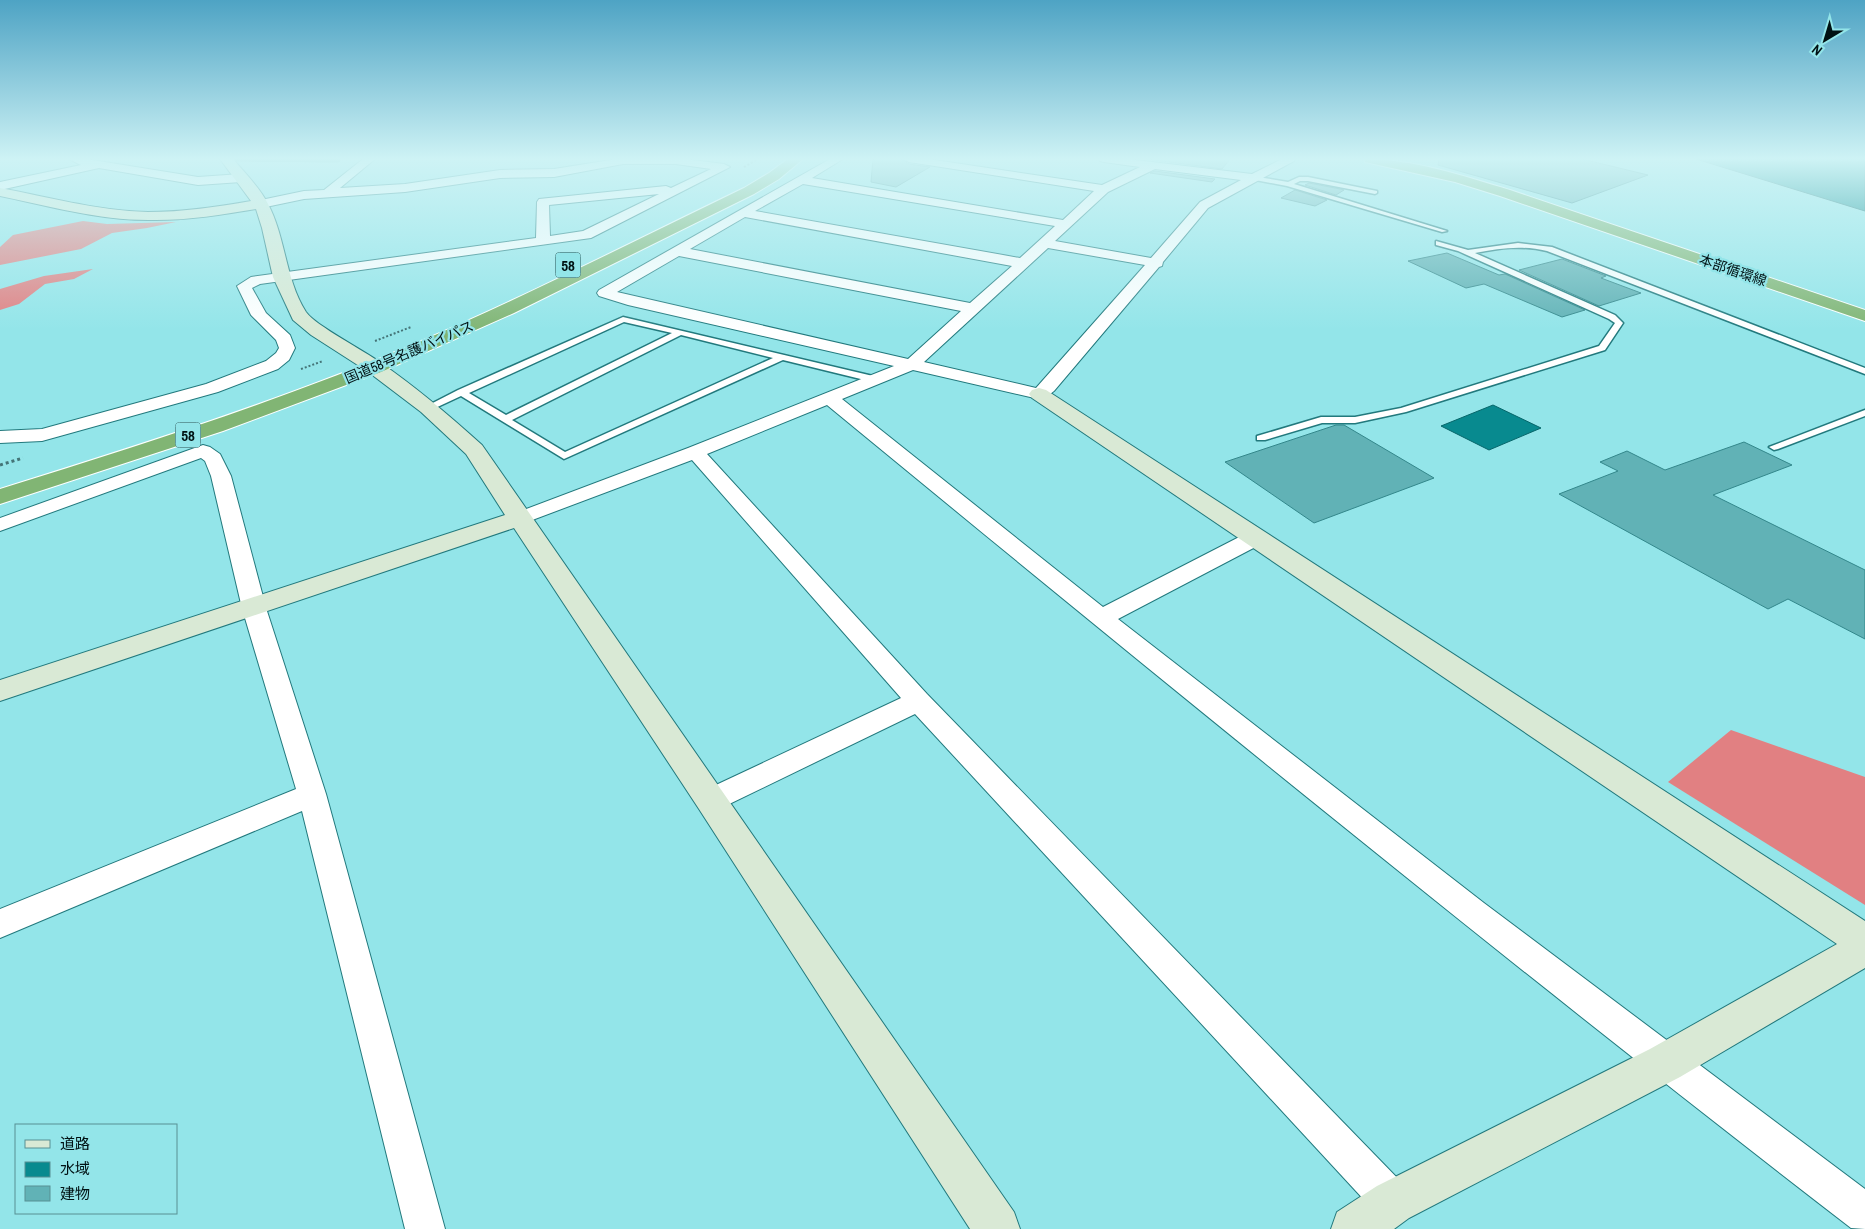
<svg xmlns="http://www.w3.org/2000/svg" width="1865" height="1229" font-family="'Archivo Narrow','Noto Sans JP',sans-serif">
<rect width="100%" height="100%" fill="#93e5e9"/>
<!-- forest -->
<g fill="#e18082">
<path d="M83,221L107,224L176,222L147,228L112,233L81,249L0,265V247L13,235Z"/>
<path d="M93,269L74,279L45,284L19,304L0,310V289L44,276Z"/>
<path d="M1731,730L1865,777V905L1668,782Z"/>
</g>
<!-- water -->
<g fill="#088a8f" stroke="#06666a">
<path d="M1696,159H1865V211Z"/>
<path d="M1493,405L1541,428L1489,450L1441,426Z"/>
</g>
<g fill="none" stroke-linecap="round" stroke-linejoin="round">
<!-- stream -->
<path stroke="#06666a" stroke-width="5" d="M235,159L338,160"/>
</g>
<!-- building -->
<g fill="#61b2b6" stroke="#33878b">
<path d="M873,159H901L909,164L930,167L896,187L871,182Z"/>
<path d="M1147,159H1230L1222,169Z"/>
<path d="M1439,159H1582L1648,175L1572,203L1438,165Z"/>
<path d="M1155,171L1215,179L1212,182L1150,173Z"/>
<path d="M1309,183L1340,189L1344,190L1336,195L1305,185Z"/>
<path d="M1295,190L1327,200L1315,206L1281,198Z"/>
<path d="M1447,253L1499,275L1505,274L1585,310L1562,317L1484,284L1466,288L1408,261Z"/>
<path d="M1562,259L1606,276L1601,278L1641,293L1599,306L1519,270Z"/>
<path d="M1336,425H1344L1434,478L1314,523L1225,462Z"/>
<path d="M1744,442L1792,465L1713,495L1865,570V639L1788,599L1768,609L1559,494L1618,471L1600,462L1627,451L1665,470Z"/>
</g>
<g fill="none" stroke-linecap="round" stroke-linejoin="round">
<!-- lane casing -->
<g stroke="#22797d" stroke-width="3">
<g id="lane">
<path d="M1252,176L1288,182L1299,177H1308L1377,191V193L1375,194L1308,181H1300L1294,184L1447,231L1442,232L1287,186L1250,179V177Z"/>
<path d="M1436,241L1468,250L1518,243L1552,247L1865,368V374L1547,251C1522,245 1500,248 1475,253L1615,315L1623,323L1605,350L1406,412L1355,423H1322L1265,440H1257V436L1321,417H1355L1401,408L1599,346L1615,323L1609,319L1458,251L1436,245Z"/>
<path d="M623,317L873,376L878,379L873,382L783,360L564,459L461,396L431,410L428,411L423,408L458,390ZM624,322L672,333L506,415L469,393ZM681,335L773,358L565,452L512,420Z"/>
<path d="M1865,410V416L1778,449L1774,450L1769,447Z"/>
</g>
</g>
<!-- street casing -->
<g stroke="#22797d" stroke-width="2">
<g id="street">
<path d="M69,159H86L198,177L241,174L247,178L241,182L198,185L99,168L0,190V182L81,165Z"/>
<path d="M363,159H375L340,188L405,184L500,170L554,169L617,159H684L724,164L730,167L591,238L260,284L252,288L266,313L290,335L295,348L289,360L278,369L218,392L42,441L0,443V431L42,429L206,384L266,361L276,353L279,348L276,340L251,315L237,286L251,277L536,238L537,202L539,199L666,186L671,188L711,169L676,164H623L554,177L500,178L405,192L304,199L261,208L255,204L261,200L304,191L324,190ZM659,194L583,231L550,236L549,205Z"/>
<path d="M830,159H843L812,178L1063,220L1094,191L909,162L903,159H928L1102,185L1140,167L1104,162L1100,161L1099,159H1127L1252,174L1282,159H1295L1294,161L1208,208L1163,262L1162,266L1159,267L1054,391L1045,398L1039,399L913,370L842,399L1103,607L1247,533L1255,532L1263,533L1266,538L1263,543L1118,619L1484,903L1865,1189V1229L1851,1228C1504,960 1165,683 827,405L707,454L927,694L1407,1188L1413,1202L1407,1216L1393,1222L1379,1216L915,714L721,808L711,811L701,808L697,800L701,792L901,698L692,460L527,522L520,524L513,522L509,518L513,514L688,448L894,366L628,305L599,296L597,293L599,290ZM1155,169L1241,180L1200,202L1151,258L1055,241L1108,192ZM803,184L1055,226L1020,258L755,211ZM745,217L1012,266L970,303L690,249ZM1048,248L1145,265L1036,388L924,362ZM679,256L961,311L908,359L617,292Z"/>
<path d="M203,445L210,447L220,454L231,476L266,608L326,794L445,1229H405L302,811L0,938V909L296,789L242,608L211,476L205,461L201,458L0,531V518Z"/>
</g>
</g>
<!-- secondary casing -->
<g stroke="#22797d" stroke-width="2">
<g id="secondary">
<path d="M220,159H233C245,173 260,188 268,204C286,238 285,279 306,312C316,326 365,351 381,363C417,388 450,416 482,445L1014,1212L1020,1229H970L699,809L514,528L0,701V680L505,515L466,454L421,412L367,371L311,335L293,320L273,277L262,228L256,209C220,215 184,221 148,220C98,220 49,206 0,196V188C49,197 98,211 148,212C183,212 217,207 251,201Z"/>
<path d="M1039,388L1046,390L1865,921V968L1680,1077L1409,1218L1394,1229H1331L1337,1212L1377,1186L1650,1049L1837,944L1032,398L1029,394L1032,390Z"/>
</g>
</g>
<!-- highway casing -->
<g stroke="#fff" stroke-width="2">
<g id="highway">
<path d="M788,159H803L779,179L754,194L514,313L381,372L223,431L0,504V489C141,445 283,400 419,342C529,295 636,240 744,188L769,173Z"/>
<path d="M1364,159C1413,159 1463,176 1510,190L1865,310V321L1500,196L1455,182L1365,162Z"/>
</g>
</g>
<!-- path-far1 -->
<g stroke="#447477" stroke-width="2" stroke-dasharray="2 2" stroke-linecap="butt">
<path d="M744,167L758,159"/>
<path d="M375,341L411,327"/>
<path d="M301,369L323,361"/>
</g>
<!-- path -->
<path stroke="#447477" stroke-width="3" stroke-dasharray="3 3" stroke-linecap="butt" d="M0,465L23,458"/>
<!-- lane -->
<use href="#lane" fill="#fff" fill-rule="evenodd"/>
<!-- street -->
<use href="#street" fill="#fff" fill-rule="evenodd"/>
<!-- secondary -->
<use href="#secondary" fill="#d9e9d5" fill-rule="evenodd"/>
<!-- highway -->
<use href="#highway" fill="#81b574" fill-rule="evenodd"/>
</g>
<!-- sky -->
<linearGradient id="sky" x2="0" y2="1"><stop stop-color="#4ea3c4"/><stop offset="0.48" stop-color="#cef3f5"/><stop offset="1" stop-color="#cef3f5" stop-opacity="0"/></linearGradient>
<rect width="1865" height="331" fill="url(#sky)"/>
<g text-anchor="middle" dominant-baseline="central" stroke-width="4.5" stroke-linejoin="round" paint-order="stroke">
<!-- far-street labels -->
<g font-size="14" fill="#001113" stroke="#93e5e9">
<text transform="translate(1733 270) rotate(19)">本部循環線</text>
<text transform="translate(409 352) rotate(-23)">国道58号名護バイパス</text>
</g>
<!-- shield labels -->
<g fill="#93e5e9" stroke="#2c5153" stroke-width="1">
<rect x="555.5" y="252.5" width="25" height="25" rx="4"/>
<rect x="175.5" y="422.5" width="25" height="25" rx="4"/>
</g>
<g font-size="15" font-weight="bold" fill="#001113">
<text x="568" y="265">58</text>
<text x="188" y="435">58</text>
</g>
</g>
<!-- legend -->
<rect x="15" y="1124" width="162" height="90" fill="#93e5e9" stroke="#589093"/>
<rect x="25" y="1140" width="25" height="8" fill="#d9e9d5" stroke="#589093"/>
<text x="60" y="1149" font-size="15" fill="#001113">道路</text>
<rect x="25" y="1162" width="25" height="15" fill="#088a8f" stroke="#589093"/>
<text x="60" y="1174" font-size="15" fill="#001113">水域</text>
<rect x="25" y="1186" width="25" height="15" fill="#61b2b6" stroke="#589093"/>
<text x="60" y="1199" font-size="15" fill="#001113">建物</text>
<!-- north arrow -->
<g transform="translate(1825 40) rotate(218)" stroke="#93e5e9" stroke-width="4" paint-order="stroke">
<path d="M0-4L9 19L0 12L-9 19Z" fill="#001113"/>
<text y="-8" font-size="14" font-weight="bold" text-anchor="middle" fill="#001113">N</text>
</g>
</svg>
